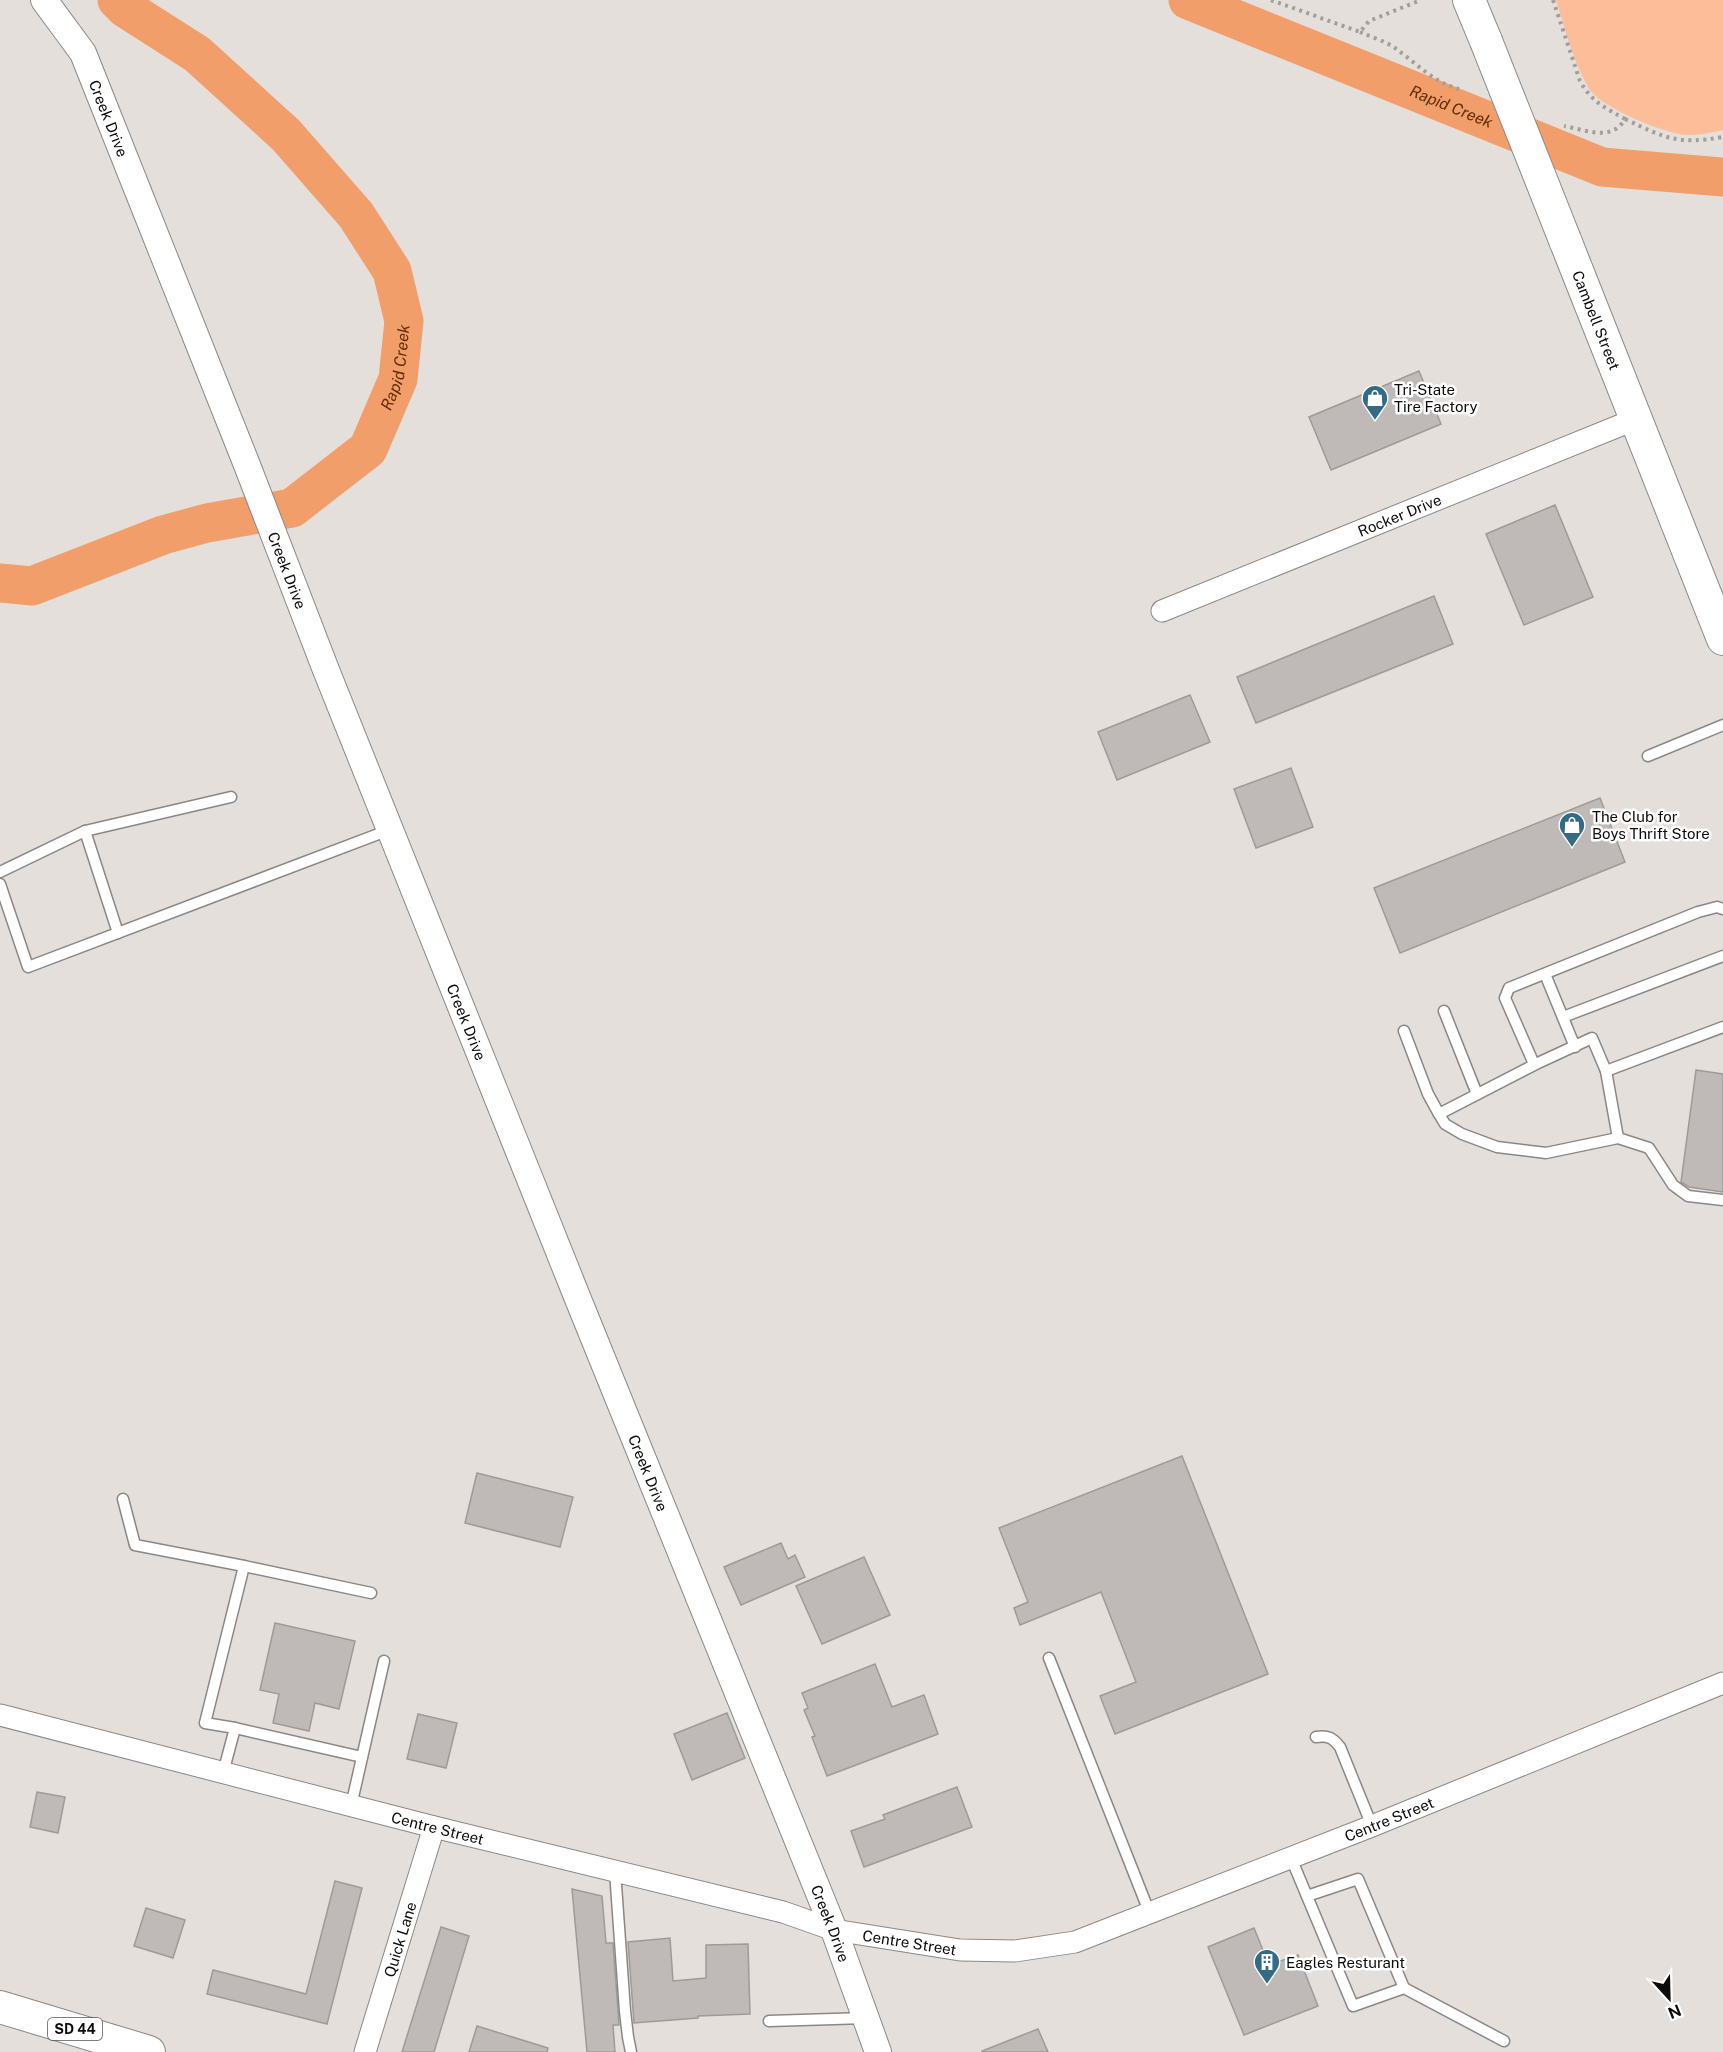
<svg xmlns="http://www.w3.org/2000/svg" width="1723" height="2052" font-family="'Public Sans',sans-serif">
<rect width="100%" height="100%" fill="#e5dfdc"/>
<!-- green -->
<path fill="#fdbd98" d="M1556,0H1723V130C1711,133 1698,135 1686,135C1663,133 1599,107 1588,87C1573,61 1565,28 1556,0Z"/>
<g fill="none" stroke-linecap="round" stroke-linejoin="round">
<!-- river -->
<g stroke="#f29e6b" stroke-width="39">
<path id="s1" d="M1188,0L1602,167L1723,177"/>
<path id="s2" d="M0,583L32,586L163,535L207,523L292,508L368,449L398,379L404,321L392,271L356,215L286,135L197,54L125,8L117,0"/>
</g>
</g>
<!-- building -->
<g fill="#bfbab7" stroke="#9f9a97" stroke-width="1.5">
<path d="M1419,371L1441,424L1331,470L1309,417Z"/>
<path d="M1555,505L1593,597L1524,625L1486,534Z"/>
<path d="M1434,596L1453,644L1256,723L1237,677Z"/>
<path d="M1190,695L1210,742L1117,780L1098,732Z"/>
<path d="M1291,768L1313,827L1256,848L1234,789Z"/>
<path d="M1600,798L1625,862L1400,953L1374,888Z"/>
<path d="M1696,1070L1723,1074V1192L1689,1187L1681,1182Z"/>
<path d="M1182,1456L1268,1674L1115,1734L1100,1696L1136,1682L1101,1592L1020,1625L1014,1608L1028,1602L999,1528Z"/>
<path d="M477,1473L573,1497L560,1547L465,1523Z"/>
<path d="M781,1543L788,1559L795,1555L805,1577L741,1605L724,1567Z"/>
<path d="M864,1557L890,1615L822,1644L796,1586Z"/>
<path d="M275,1623L355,1641L339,1709L315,1703L309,1731L273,1723L279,1694L260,1690Z"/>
<path d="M875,1664L892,1707L924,1695L938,1734L827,1776L812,1737L815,1736L804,1710L808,1708L802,1693Z"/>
<path d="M727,1713L745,1758L692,1780L674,1734Z"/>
<path d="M418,1714L457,1723L446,1768L407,1759Z"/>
<path d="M957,1787L972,1827L864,1867L851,1831L885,1819L883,1815Z"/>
<path d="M37,1792L65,1797L58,1833L30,1827Z"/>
<path d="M335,1881L362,1888L327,2024L207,1994L213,1970L306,1994Z"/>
<path d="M572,1889L602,1896L606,1943H613L619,2025H613L615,2052H587Z"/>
<path d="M146,1908L185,1920L173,1958L134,1946Z"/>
<path d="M441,1927L469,1936L434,2052H402Z"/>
<path d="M1254,1928L1269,1965L1298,1955L1318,2006L1244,2035L1208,1947Z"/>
<path d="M670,1938L673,1981L706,1978V1945L748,1944L750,2014L698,2016V2018L634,2023L628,1942Z"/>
<path d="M477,2026L548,2048L547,2052H469Z"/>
<path d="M1038,2029L1048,2052H982V2051Z"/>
</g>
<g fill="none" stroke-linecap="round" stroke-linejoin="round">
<!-- service casing -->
<g stroke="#8c8784" stroke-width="13">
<g id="service">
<path d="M1648,756L1723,725"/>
<path d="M85,831L118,933"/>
<path d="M0,872L85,831L231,797"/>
<path d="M0,884L28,967L389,830"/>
<path d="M1545,974L1575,1047"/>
<path d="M1444,1011L1477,1094"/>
<path d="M1563,1017L1723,956"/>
<path d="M1404,1031L1428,1094L1439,1114L1445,1124L1462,1134L1497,1147L1546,1153L1618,1138L1649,1148L1673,1185L1688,1196L1723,1200"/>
<path d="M1534,1064L1505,998L1509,988L1698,912L1717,907L1723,909"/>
<path d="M1606,1071L1723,1027"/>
<path d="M1439,1114L1538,1063L1592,1038L1606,1071L1618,1138"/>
<path d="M123,1499L135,1545L244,1566"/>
<path d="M1049,1658L1150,1914"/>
<path d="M235,1728L205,1723L244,1566L371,1593"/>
<path d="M1316,1737C1328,1735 1333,1738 1340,1747L1372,1826"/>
<path d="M223,1773L235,1728L362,1757"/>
<path d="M351,1806L384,1661"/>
<path d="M1291,1858L1353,2006L1404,1988L1504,2041"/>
<path d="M615,1871L625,2011L628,2037L631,2052"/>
<path d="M1307,1896L1358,1879L1404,1988"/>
<path d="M769,2021L866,2018"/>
</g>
</g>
<!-- minor casing -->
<g stroke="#8c8784" stroke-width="23">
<g id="minor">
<path id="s3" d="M1162,611L1636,419"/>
<path id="s4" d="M0,1715L434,1827L783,1912L834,1930L960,1950L1015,1951L1075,1942L1372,1826L1723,1683"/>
<path id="s5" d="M365,2052L434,1827"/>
</g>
</g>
<!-- tertiary casing -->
<g stroke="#8c8784" stroke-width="28">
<g id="tertiary">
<path id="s6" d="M44,0L83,53L247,465L326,670L578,1299L834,1930L878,2052"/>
</g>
</g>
<!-- primary casing -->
<g stroke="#8c8784" stroke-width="34">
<g id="primary">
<path d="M1469,0L1486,41"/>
<path id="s7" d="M1565,240L1723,639"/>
<path d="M0,2007L149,2052"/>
</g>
</g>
<!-- path -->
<g stroke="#a39e9c" stroke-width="4" stroke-dasharray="3 4.5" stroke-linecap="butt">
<path d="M1271,0L1360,32L1369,21L1421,0"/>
<path d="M1553,0L1580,81C1591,101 1605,108 1625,119C1612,142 1586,130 1564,126"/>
<path d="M1360,32C1371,37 1385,41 1395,48C1415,62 1434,83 1459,89"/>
<path d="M1625,119C1665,138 1677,145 1723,137"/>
</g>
<!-- service -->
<use href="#service" stroke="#fff" stroke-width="10"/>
<!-- minor -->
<use href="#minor" stroke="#fff" stroke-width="21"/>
<!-- tertiary -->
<use href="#tertiary" stroke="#fff" stroke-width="26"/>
<!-- primary -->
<use href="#primary" stroke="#fff" stroke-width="32"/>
<!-- primary-bridge casing -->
<g stroke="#8c8784" stroke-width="34" stroke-linecap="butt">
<path id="primary-bridge" d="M1486,41L1565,240"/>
</g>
<!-- primary-bridge -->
<use href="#primary-bridge" stroke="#fff" stroke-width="32"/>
</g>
<!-- icons -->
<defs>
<g id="shop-pin" transform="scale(1.35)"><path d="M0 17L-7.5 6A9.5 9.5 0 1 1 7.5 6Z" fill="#336a85" stroke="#fff"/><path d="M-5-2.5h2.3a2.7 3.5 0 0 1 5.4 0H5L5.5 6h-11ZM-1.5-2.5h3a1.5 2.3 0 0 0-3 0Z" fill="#fff"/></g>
<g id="building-pin" transform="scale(1.35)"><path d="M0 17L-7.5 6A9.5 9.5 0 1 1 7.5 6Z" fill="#336a85" stroke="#fff"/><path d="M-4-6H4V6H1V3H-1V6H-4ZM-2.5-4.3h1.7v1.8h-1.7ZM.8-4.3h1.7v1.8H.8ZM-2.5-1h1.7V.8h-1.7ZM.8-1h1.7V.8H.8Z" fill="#fff"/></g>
</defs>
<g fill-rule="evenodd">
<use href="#shop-pin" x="1375" y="398"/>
<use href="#shop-pin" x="1572" y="825"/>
<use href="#building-pin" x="1267" y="1962"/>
</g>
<g text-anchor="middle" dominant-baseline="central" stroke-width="5" stroke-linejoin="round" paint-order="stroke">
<!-- shield labels -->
<rect fill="#fff" stroke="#565454" stroke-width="1.5" x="48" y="2018" width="54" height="22" rx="4.5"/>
<g font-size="14" font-weight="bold" fill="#0d0b0a">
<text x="75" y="2029">SD 44</text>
</g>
<!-- street labels -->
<g font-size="15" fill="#0d0b0a" stroke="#fff">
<text stroke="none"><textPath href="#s6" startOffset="136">Creek Drive</textPath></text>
<text stroke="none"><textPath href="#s7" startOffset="86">Cambell Street</textPath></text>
<text stroke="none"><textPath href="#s3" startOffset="256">Rocker Drive</textPath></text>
<text stroke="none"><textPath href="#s6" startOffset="622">Creek Drive</textPath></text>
<text stroke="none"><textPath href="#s6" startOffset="1108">Creek Drive</textPath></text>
<text stroke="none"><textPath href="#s6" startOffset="1594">Creek Drive</textPath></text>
<text stroke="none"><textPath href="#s4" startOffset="1442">Centre Street</textPath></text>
<text stroke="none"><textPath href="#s4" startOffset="452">Centre Street</textPath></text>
<text stroke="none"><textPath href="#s6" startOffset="2080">Creek Drive</textPath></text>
<text stroke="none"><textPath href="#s5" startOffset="118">Quick Lane</textPath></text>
<text stroke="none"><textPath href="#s4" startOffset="938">Centre Street</textPath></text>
</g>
<!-- poi labels -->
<g font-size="15" fill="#0d0b0a" stroke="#fff" text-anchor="start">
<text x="1394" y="389">Tri-State<tspan x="1394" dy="17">Tire Factory</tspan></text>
<text x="1592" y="816">The Club for<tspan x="1592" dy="17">Boys Thrift Store</tspan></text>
<text x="1286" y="1962">Eagles Resturant</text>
</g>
<!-- water labels -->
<g font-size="16" font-style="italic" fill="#602c03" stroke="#fff">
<text stroke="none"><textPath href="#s1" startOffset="284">Rapid Creek</textPath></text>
<text stroke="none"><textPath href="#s2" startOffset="488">Rapid Creek</textPath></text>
</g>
</g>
<!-- north arrow -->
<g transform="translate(1669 1998) rotate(158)" stroke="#ffffff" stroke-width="4.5" paint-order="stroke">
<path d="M0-4.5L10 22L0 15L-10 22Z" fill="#0d0b0a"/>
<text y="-9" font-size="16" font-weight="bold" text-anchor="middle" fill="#0d0b0a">N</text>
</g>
</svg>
